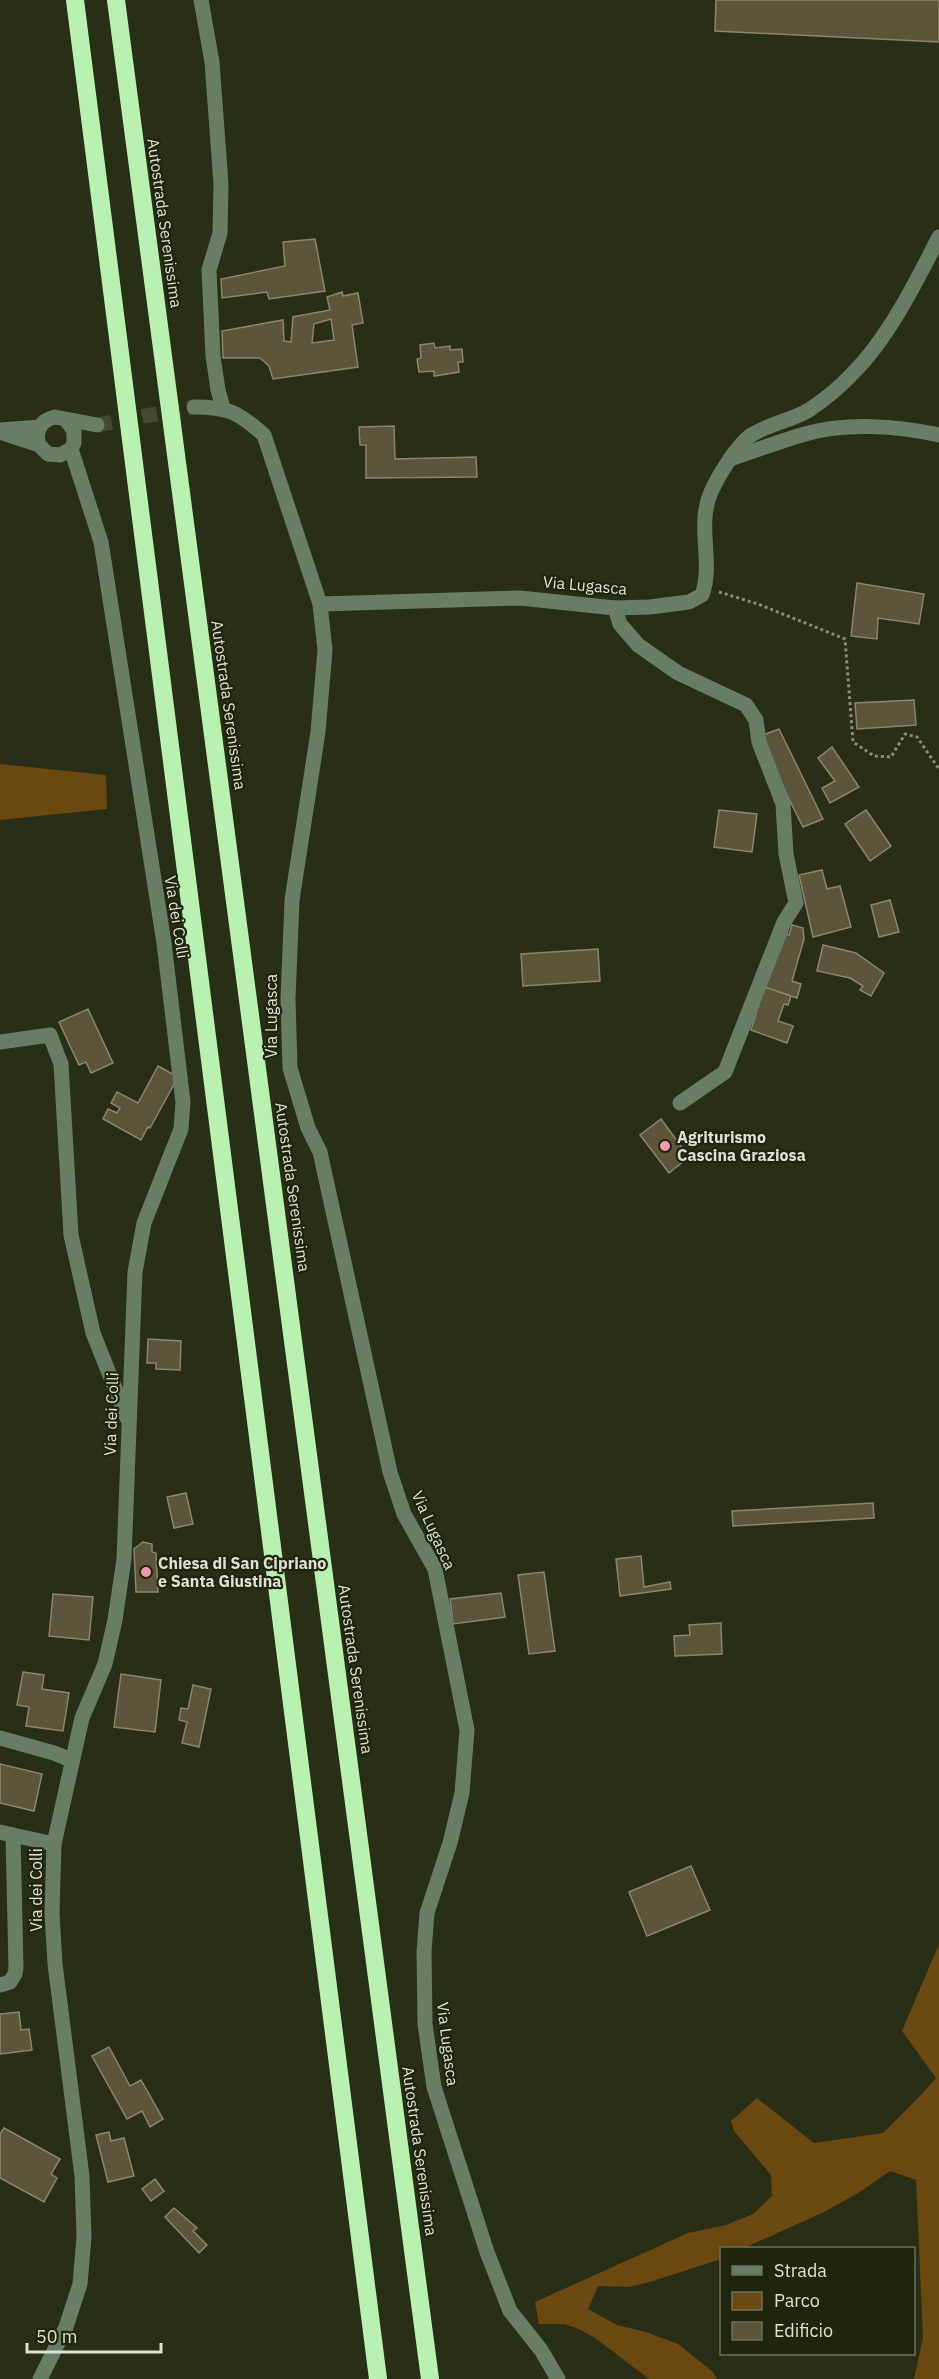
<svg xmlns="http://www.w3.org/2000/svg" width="939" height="2379" font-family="'IBM Plex Sans',sans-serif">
<rect width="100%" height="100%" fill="#292e16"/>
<!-- green -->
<g fill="#6b4810">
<path d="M0,764L106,775L107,809L0,820Z"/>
<path d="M939,1944V2379H914L923,2338L916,2180L890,2171L860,2192L824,2212L744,2248H722L721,2259L650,2282L628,2287L598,2286L588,2309L617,2325L646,2332L678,2344L713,2372L717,2379H649L595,2338L579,2329L564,2324H539L535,2302L688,2233L726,2225L753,2214L772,2196L771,2175L734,2131L731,2121L757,2098L814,2143L883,2133L919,2097L936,2078L902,2031Z"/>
</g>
<!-- building -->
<g fill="#5c553b" stroke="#8c8569" stroke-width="1.5" fill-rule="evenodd">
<path d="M716,0H939V42L715,31Z"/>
<path d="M315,239L325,291L269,299L267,292L222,298L221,279L285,266L283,242Z"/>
<path d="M342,292L343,296L358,293L363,323L352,325L358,367L273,379L269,366L260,358H223L222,331L283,320L284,341L291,342L293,317L330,310L327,297ZM331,319L334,340L312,343L314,324Z"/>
<path d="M434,343L435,348L450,346V350L462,349L463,362H458L459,372L434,376V371L419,372L417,359L421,358L420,345Z"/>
<path d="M394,426L395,459L476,457L477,477L366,478V445H360L359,427Z"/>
<path d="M857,583L924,594L919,624L878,618L877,639L851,636Z"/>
<path d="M914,700L916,725L857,729L855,703Z"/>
<path d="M779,729L823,819L803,827L765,751L763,735Z"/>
<path d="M832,747L859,787L830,803L822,788L835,781L818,758Z"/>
<path d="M719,810L757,814L752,852L714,847Z"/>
<path d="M866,810L891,846L870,861L845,824Z"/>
<path d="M822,870L827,889L840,886L851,927L813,937L799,875Z"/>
<path d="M890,900L899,932L879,937L871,905Z"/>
<path d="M792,925L803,928L804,939L792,981L801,984L797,998L764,987L783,933L789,935Z"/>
<path d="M823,945L856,953L884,973L871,996L860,990L863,986L850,978L817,971Z"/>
<path d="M598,949L600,981L523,986L521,954Z"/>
<path d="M764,987L791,996L788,1005L784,1004L778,1021L793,1026L787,1043L751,1030Z"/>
<path d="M88,1009L113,1063L91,1073L86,1062L79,1065L59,1022Z"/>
<path d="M158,1066L178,1077L150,1128L148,1127L141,1140L103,1119L108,1109L117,1113L120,1108L111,1103L117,1092L138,1103Z"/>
<path d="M661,1119L689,1157L669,1173L640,1135Z"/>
<path d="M148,1339L181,1341L180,1370L156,1369V1363H147Z"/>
<path d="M186,1493L193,1524L174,1528L167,1497Z"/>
<path d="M873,1503L874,1518L733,1526L732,1511Z"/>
<path d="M143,1542L152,1544V1552L156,1553L158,1592H136L134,1549Z"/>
<path d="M641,1556L644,1587L670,1582L671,1589L620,1596L616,1559Z"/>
<path d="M544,1572L555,1651L529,1654L518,1575Z"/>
<path d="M501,1593L505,1617L453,1624L450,1599Z"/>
<path d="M53,1594L93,1597L89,1640L49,1636Z"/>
<path d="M721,1623L722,1654L675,1656L674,1636L690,1635L689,1625Z"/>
<path d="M23,1672L44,1675L42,1689L69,1693L63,1731L26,1726L29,1707L17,1705Z"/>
<path d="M121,1674L161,1680L155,1732L114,1727Z"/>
<path d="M193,1685L211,1689L199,1747L182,1743L187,1722L179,1720L181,1708L188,1709Z"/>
<path d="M0,1764L42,1774L34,1811L0,1803Z"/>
<path d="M691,1866L710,1910L647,1936L629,1892Z"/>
<path d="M19,2012L21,2030L29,2029L32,2050L0,2054V2014Z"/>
<path d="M109,2047L130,2086L141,2080L163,2119L150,2127L142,2111L127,2119L92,2056Z"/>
<path d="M4,2128L60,2159L51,2174L57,2178L44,2202L0,2178V2134Z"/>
<path d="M109,2132L111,2141L124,2138L134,2176L108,2182L96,2135Z"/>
<path d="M155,2179L164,2191L151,2201L142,2189Z"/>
<path d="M174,2208L197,2228L193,2231L207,2245L199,2253L165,2217Z"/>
</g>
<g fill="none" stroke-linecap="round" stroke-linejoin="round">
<!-- minor-tunnel -->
<path stroke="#444932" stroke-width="15" stroke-dasharray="15 8" stroke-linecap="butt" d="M97,425L194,407"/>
<!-- path -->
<path stroke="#888c79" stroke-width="3" stroke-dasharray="3 3" stroke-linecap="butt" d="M719,592L758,604L845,639L853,742L874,756L891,757L905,734L917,737L939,769"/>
<!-- minor -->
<g stroke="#677d64" stroke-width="15">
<path d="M201,0L212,62L221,184L220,233L209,270L213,356L218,390L223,408"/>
<path d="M194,407C228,407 238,412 264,435L320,604L520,598L615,608L650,607L689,602L702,595C714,562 696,526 711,492C718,476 736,447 750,436C767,424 791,421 809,410C824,400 842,385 854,372C889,337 917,280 939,237"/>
<path d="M1,430L40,427"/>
<path d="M0,432L39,445L48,454L60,455L71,449L74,443V431L67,421"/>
<path d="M39,445C34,431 41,420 55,417L97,425"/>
<path d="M730,459C755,451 780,441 805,434C846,422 898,426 939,435"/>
<path d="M320,604L325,650L318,732L292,900L288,999L290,1068L308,1128L320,1152L390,1472L404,1514L435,1569L467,1730L462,1793L450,1843L427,1913L424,1952L425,2024L434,2087L487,2252L510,2311L541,2350L558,2379"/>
<path d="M615,608L620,624L638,645L678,673L746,705L756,720L759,742L783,804L786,854L796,903L784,922L725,1072L680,1103"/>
<path d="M0,1042L50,1035L61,1064L71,1235L93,1333L127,1418"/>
<path d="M0,1738L54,1753L71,1760"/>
<path d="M0,1832L13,1835L16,1968L15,1974L10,1982L0,1985"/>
<path d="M13,1835L54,1844"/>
<path d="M40,2379L66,2327L80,2284L84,2237L82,2176L55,1964L52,1913L54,1844L82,1718L105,1664L115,1620L124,1559L135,1272L144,1223L181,1129L183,1102L164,943L101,542L71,449"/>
</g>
<!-- highway -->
<g stroke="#b8f1b0" stroke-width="18">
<path d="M75,0L378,2379"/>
<path d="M116,0L430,2379"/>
</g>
</g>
<!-- markers -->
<g fill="#f29aad" stroke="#1f240c" stroke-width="2">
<circle cx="665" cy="1146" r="6"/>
<circle cx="146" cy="1572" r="6"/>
</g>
<g text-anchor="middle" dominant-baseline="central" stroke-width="4.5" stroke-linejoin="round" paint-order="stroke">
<!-- street labels -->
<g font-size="16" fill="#dde1d2" stroke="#1f240c">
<text transform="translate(165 223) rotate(82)">Autostrada Serenissima</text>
<text transform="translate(585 585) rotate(5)">Via Lugasca</text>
<text transform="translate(229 705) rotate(82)">Autostrada Serenissima</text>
<text transform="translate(177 917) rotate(81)">Via dei Colli</text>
<text transform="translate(271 1016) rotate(-90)">Via Lugasca</text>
<text transform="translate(293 1187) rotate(82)">Autostrada Serenissima</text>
<text transform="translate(111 1414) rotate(-88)">Via dei Colli</text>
<text transform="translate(434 1530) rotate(66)">Via Lugasca</text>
<text transform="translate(356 1669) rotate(82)">Autostrada Serenissima</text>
<text transform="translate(36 1890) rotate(-90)">Via dei Colli</text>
<text transform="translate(448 2044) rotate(83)">Via Lugasca</text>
<text transform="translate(420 2151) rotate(82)">Autostrada Serenissima</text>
</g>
<!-- poi labels -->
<g font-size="16" font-weight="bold" fill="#dde1d2" stroke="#1f240c" text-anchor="start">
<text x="677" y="1137">Agriturismo<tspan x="677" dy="18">Cascina Graziosa</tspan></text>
<text x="158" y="1563">Chiesa di San Cipriano<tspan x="158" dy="18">e Santa Giustina</tspan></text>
</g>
</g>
<!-- legend -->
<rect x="720" y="2247" width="195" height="108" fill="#1f240c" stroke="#6b705b" stroke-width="1.5"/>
<rect x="732" y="2266" width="30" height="9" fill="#677d64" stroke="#6b705b" stroke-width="1.5"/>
<text x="774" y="2277" font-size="18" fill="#dde1d2">Strada</text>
<rect x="732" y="2292" width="30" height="18" fill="#6b4810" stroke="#6b705b" stroke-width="1.5"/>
<text x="774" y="2307" font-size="18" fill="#dde1d2">Parco</text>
<rect x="732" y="2322" width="30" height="18" fill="#5c553b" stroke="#6b705b" stroke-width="1.5"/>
<text x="774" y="2337" font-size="18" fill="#dde1d2">Edificio</text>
<!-- scale -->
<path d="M27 2343v9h134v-9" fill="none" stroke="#dde1d2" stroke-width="3"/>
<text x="36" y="2343" font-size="18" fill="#dde1d2" stroke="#1f240c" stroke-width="4.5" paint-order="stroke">50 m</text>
</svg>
